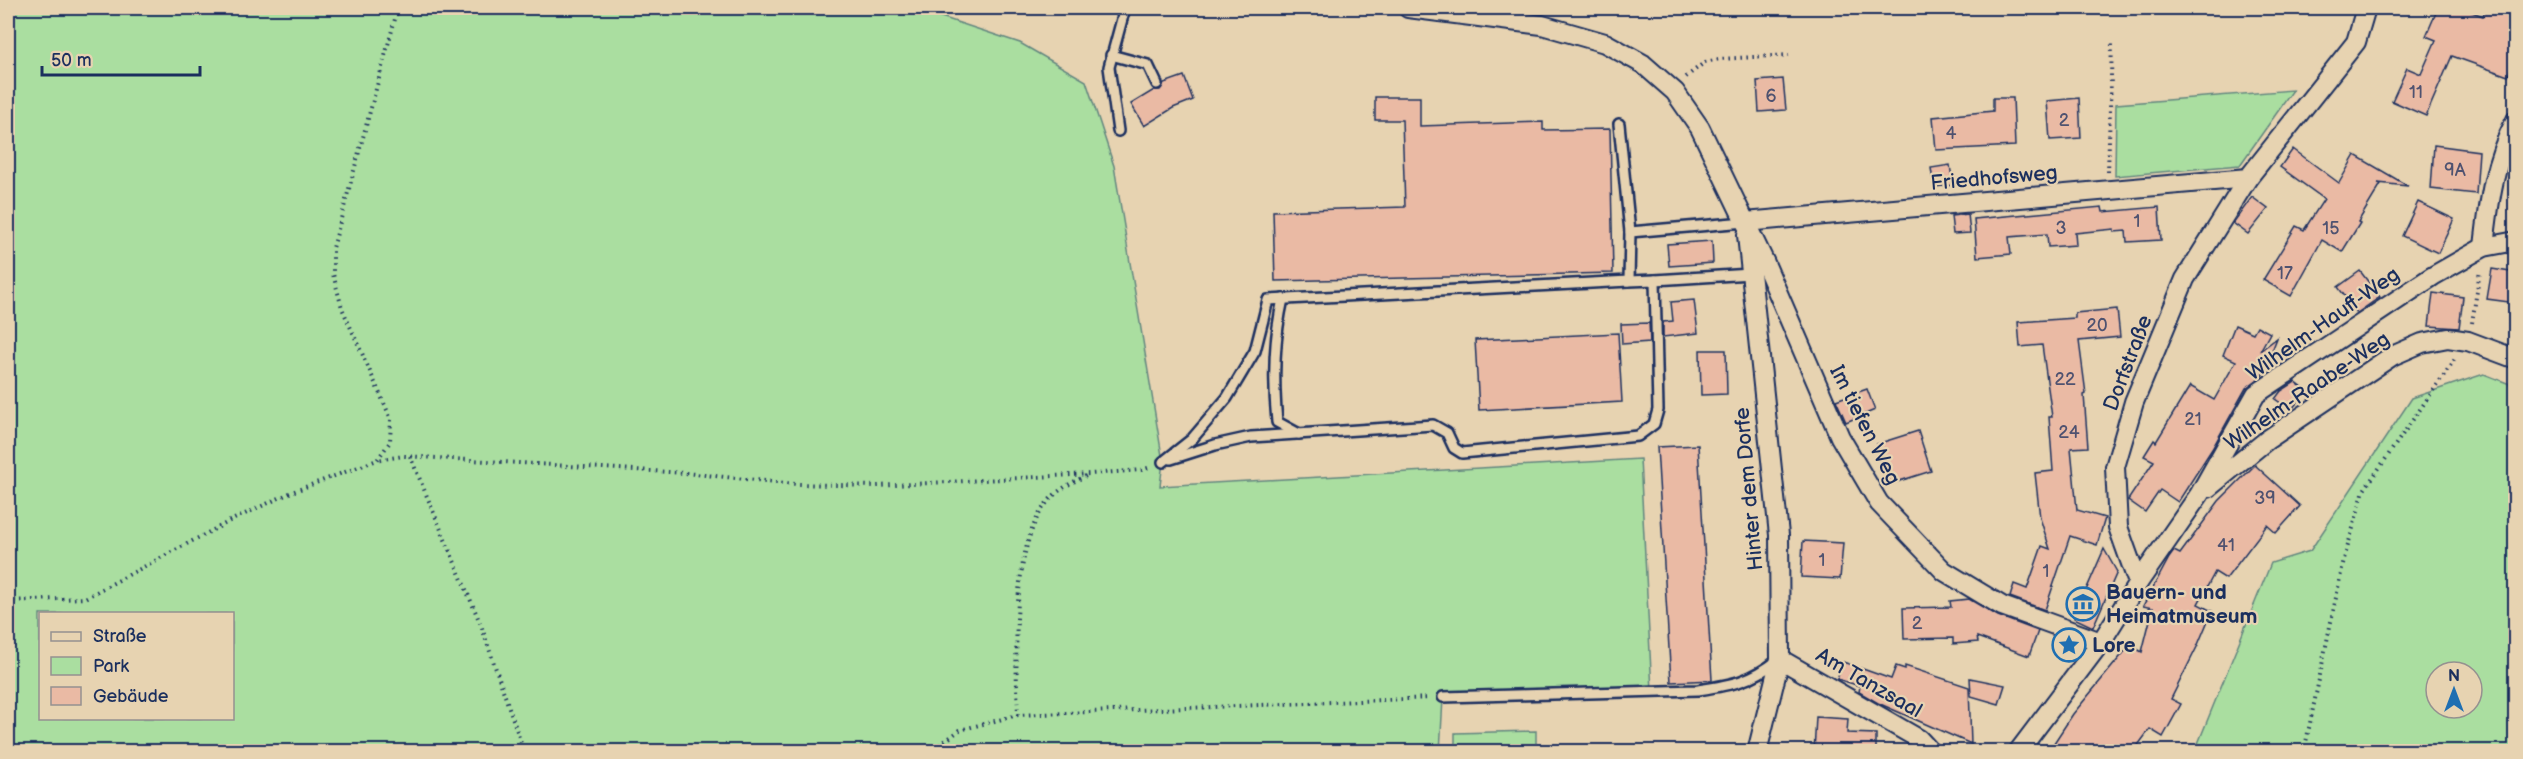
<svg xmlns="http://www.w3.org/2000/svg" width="2523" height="759" font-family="'Balsamiq Sans',sans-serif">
<rect width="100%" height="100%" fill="#e7d3b1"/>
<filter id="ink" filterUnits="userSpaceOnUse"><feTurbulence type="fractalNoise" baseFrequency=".0167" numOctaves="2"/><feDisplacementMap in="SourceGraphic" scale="12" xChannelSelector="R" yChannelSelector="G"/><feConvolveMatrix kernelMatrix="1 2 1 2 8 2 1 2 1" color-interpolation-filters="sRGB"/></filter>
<g filter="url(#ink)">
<!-- green -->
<g fill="#aadea0" stroke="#62867f" stroke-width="1.5" fill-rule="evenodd">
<path d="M8,8H914L1020,43L1086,81L1114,166L1163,462L1160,486L1640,459L1652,691L1443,698L1440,752L8,751ZM40,614H232V718H40Z"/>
<path d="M2293,90L2240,165L2115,176L2116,104Z"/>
<path d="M2484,374L2515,386V751H2195L2271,563L2310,551L2412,398ZM2436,672H2472V708H2436Z"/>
<path d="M1536,731V751H1455V733Z"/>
</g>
<!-- building -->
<g fill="#eabaa4" stroke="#1b2f5e" stroke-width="1.5">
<path d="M2438,8H2461L2483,16L2486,8H2516V53L2508,76L2452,56L2426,116L2392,101L2407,68L2421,74L2436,40L2426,36Z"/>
<path d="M1184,76L1193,100L1173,108L1144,126L1131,104L1154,90H1160L1164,83Z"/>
<path d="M1783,79L1786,110L1759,112L1757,81Z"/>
<path d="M1375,97H1420V126L1543,122V130L1610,129L1613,273L1275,281L1273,211L1405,207L1402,120H1375Z"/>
<path d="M1993,98H2013L2015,146L1936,150L1933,117L1993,111Z"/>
<path d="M2079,98L2081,138L2050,140L2047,101Z"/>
<path d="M2434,145L2479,151L2476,194L2431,189Z"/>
<path d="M2293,149L2339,183L2355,155L2408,186L2378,183L2381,184L2358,222L2360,223L2342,252L2322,240L2291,296L2263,280L2296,226L2304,230L2324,199L2280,167Z"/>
<path d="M1950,165L1953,185L1934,187L1931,168Z"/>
<path d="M2252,197L2268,209L2248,234L2233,223Z"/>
<path d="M2418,202L2454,219L2438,253L2402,236Z"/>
<path d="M2102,207L2103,212L2159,207L2161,240L2127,242L2126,231L2114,232V229L2075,233L2076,245L2048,247L2047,234L2009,237L2011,254L1977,257L1974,219Z"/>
<path d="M1968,214L1970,233L1953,234L1951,216Z"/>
<path d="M1712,241L1713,263L1669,266L1667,244Z"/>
<path d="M2492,269L2516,273V303L2487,299Z"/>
<path d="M2360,271L2380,297L2357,313L2338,287Z"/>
<path d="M2433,293L2463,297L2459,328L2429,326Z"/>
<path d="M1694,300L1698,333L1663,337V322L1673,321L1671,302Z"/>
<path d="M2117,309L2120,337L2079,341L2086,394L2084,395L2088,447L2071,448L2077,510L2105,518L2097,545L2070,536L2045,610L2010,597L2014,584L2027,589L2042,546L2050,549L2040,518L2035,473L2053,471L2049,417H2052L2042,345L2020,347L2018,322L2075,318V313Z"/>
<path d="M1649,323L1650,342L1622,344L1621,324Z"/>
<path d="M2235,325L2253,333L2257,326L2270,333L2260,351L2277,338L2262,376L2246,388L2212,449L2178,502L2160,490L2145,512L2128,500L2154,461L2144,456L2154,440L2156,442L2190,386L2214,400L2236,361L2223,355Z"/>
<path d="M1618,333L1622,402L1479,410L1475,340Z"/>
<path d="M1700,350H1726L1727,394L1701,395Z"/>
<path d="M2295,382L2307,391L2291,410L2275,399L2281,391Z"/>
<path d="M1867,389L1875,410L1846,422L1836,400Z"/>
<path d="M1918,431L1931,471L1890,484L1877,444Z"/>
<path d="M1698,445L1712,680L1671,682L1657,447Z"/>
<path d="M2255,465L2300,506L2276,533L2267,525L2226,579L2215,572L2198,604L2212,611L2197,647L2171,699L2181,704L2163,737L2150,729L2133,752H2048L2073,714L2130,645L2142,652L2153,608L2143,606L2169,558L2174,551L2180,554L2219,501Z"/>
<path d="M1803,541L1843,543L1840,579L1801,577Z"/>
<path d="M2104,549L2117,572L2093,627L2074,618Z"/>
<path d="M1969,599L1998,616L2038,631L2029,656L1977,637L1978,642L1953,644V638L1904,639L1903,608L1951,607L1950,601Z"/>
<path d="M1843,662L1891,679L1896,666L1905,669V666L1969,687L1971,744L1878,703L1859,692L1860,686L1837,679Z"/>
<path d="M1970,678L2005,685L1999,704L1971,696Z"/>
<path d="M1816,717L1848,719L1847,733L1876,734V752H1814Z"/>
</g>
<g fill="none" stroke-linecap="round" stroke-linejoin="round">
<!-- lane casing -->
<g stroke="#1b2f5e" stroke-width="14">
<g id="lane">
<path d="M1111,55L1148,65L1157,84"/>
<path d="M1118,131L1109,67L1125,8"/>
<path d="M1630,232L1745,222"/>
<path d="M1655,280L1751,274"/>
<path d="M1283,299C1274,338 1273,381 1277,422L1299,434"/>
<path d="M1171,459L1215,445L1251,437L1433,425L1447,433L1454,448L1462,453L1638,436L1654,424L1658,410L1655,280L1629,281"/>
<path d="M1163,462L1192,439L1227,398L1255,351L1268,300L1629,281L1630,232L1619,124"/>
<path d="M1443,697L1698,690C1730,685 1751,682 1778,660"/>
</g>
</g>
<!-- street casing -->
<g stroke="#1b2f5e" stroke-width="22">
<g id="street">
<path d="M1408,8L1542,25L1605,43L1643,64L1675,92L1700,128L1765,263L1840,437L1879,503L1944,571L2002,606L2101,642"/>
<path d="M1745,222L2248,178"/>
<path d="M1747,235L1779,535L1780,659L1757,752"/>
<path d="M2484,247C2489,201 2494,161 2516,120"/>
<path d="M2208,488L2267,440L2392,356L2422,343L2448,338L2468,341L2516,359"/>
<path d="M2138,583L2118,527L2115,467L2134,402L2185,279L2248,178L2356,42L2366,8"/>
<path d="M1780,659L1919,739L1931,752"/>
<path d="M2018,752L2101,642L2138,583L2199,495L2256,394L2433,276L2484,247L2516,241"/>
</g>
</g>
<!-- path -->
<g stroke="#1b2f5e" stroke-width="4" stroke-dasharray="1.5 4.5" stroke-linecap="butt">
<path d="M398,8L333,248V274L342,308L391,419L390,442L377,460L404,456L685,473L796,484L877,486L1090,474L1141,470L1151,467"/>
<path d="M1686,77L1705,62L1720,59L1789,55"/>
<path d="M2108,172L2112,44"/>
<path d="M2472,323L2480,271"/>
<path d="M410,456L481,625L524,752"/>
<path d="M8,601L85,598L230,521L292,492L377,460"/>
<path d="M1018,715C1016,660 1010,549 1046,504C1057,490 1070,483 1086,476"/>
<path d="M930,752L960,730L1018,715L1430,698"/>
<path d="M2304,752L2344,559L2364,490L2455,359"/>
</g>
<!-- lane -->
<use href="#lane" stroke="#e7d3b1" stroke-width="9"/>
<!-- street -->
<use href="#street" stroke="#e7d3b1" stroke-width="18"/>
</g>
</g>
<!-- icons -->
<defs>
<g id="museum-ring" transform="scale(1.725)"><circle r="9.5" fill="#e7d3b1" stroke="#1f6fb2" stroke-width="1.5"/><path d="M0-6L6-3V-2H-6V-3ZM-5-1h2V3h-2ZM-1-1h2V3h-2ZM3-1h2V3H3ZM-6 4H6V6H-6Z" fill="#1f6fb2"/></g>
<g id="sight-ring" transform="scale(1.725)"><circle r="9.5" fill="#e7d3b1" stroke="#1f6fb2" stroke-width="1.5"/><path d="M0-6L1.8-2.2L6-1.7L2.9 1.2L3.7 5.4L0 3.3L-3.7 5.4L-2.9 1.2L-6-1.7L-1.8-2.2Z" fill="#1f6fb2"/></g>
</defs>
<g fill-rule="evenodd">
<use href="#museum-ring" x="2083" y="604"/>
<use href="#sight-ring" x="2069" y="645"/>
</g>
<g text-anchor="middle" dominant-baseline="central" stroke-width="4.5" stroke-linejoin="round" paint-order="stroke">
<!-- number labels -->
<g font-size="18" fill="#4f5270">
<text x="2416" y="92">11</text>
<text x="1771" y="96">6</text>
<text x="2064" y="120">2</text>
<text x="1951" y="133">4</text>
<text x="2455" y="170">9A</text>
<text x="2137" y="221">1</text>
<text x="2061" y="228">3</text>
<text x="2331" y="228">15</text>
<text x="2285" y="273">17</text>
<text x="2097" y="325">20</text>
<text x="2065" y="379">22</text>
<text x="2193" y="419">21</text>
<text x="2069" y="432">24</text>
<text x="2265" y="498">39</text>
<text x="2226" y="545">41</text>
<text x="1822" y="560">1</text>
<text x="2046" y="571">1</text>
<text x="1917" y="623">2</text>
</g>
<!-- street labels -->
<g font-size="21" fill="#1b2f5e" stroke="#e7d3b1">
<text transform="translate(1994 178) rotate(-5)">Friedhofsweg</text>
<text transform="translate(2323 324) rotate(-35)">Wilhelm-Hauff-Weg</text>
<text transform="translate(2128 363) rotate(-69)">Dorfstraße</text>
<text transform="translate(2307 391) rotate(-34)">Wilhelm-Raabe-Weg</text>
<text transform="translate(1865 425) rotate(63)">Im tiefen Weg</text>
<text transform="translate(1749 489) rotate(-95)">Hinter dem Dorfe</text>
<text transform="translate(1869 683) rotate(30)">Am Tanzsaal</text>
</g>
<!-- poi labels -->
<g font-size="21" font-weight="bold" fill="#1b2f5e" stroke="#e7d3b1" text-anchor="start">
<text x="2106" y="592">Bauern- und<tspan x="2106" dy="24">Heimatmuseum</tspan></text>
<text x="2092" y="645">Lore</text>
</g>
</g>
<!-- margin -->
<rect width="2523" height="759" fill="none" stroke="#e7d3b1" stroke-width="30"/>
<rect x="15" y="15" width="2493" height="729" fill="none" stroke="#1b2f5e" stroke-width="2" filter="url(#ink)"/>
<!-- legend -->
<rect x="39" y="612" width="195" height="108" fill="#e7d3b1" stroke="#959190" stroke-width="1.5"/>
<rect x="51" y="632" width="30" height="9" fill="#e7d3b1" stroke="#959190" stroke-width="1.5"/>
<text x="93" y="642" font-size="18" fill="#1b2f5e">Straße</text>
<rect x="51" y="657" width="30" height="18" fill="#aadea0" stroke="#959190" stroke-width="1.5"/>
<text x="93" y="672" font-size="18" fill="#1b2f5e">Park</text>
<rect x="51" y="687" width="30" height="18" fill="#eabaa4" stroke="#959190" stroke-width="1.5"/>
<text x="93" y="702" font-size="18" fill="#1b2f5e">Gebäude</text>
<!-- north arrow -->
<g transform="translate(2454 690)"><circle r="28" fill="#e7d3b1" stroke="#959190" stroke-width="1.5"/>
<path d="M0-4.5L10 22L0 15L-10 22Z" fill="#1f6fb2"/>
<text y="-9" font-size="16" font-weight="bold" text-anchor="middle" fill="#1b2f5e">N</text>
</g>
<!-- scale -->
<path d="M42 66v9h158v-9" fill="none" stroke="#1b2f5e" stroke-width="3"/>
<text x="51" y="66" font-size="18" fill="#1b2f5e" stroke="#e7d3b1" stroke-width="4.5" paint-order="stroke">50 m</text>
</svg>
